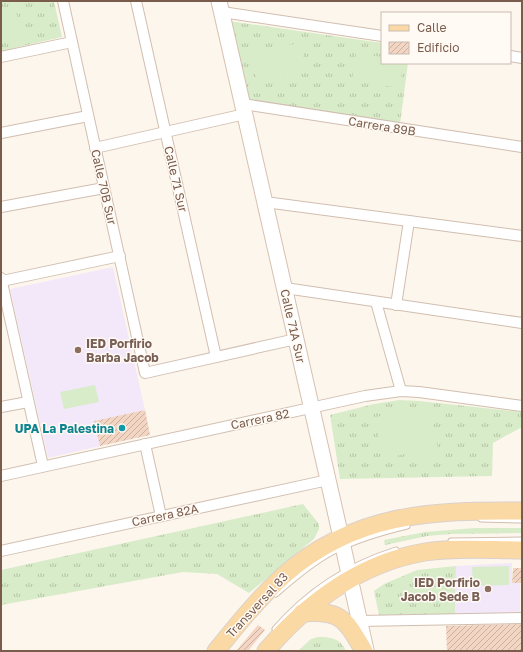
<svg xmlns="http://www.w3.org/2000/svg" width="523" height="652" font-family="'Golos Text',sans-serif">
<defs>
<pattern id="grass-tufts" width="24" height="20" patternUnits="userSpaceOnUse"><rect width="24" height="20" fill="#d8ecc9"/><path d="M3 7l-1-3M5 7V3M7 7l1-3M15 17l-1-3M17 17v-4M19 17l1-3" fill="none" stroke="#b4c2a5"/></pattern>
<pattern id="building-hatch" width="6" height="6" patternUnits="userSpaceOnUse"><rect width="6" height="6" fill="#f3d5c3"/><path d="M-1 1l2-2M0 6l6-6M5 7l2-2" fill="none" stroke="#cab0a1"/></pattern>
</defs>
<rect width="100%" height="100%" fill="#fdf6ec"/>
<!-- education -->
<g fill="#f3e8fa">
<path d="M113,267L145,410L95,421L100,446L48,458L10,289Z"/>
<path d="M512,563V583H520V615L455,614L456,566Z"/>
</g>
<!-- grass -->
<g fill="url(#grass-tufts)">
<path d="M1,1H54L62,37L1,51Z"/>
<path d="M229,21L382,43V63H408L400,124L248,102Z"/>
<path d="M399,400L419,401L522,412V427L493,443L492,476L340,479L330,415L374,404Z"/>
<path d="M303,504L319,524V529L314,539L249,593L217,574L183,572L1,605V570Z"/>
<path d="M475,528H522V533L450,534L427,536L385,545L384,540L425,532Z"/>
<path d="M456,566L455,614L379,615L374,591L384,584L417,570Z"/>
<path d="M318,637C331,637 340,638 346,651H298L311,639Z"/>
</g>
<!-- garden -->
<g fill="#d8ecc9">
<path d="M16,11L22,38L1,43V15Z"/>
<path d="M301,43L306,73L257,81L252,51Z"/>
<path d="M356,53L382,57V63H403L400,88L352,81Z"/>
<path d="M95,385L99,402L64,409L60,392Z"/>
<path d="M431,408L439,457L413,461L412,453L382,458L375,417Z"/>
<path d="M509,566V585L473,586L472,567Z"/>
</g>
<!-- building -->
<g fill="url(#building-hatch)">
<path d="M145,410L150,435L100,446L94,421Z"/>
<path d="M513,568H522V583H512Z"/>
<path d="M522,624V651H447L446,626Z"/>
<path d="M258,625L265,630L248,651H236Z"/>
</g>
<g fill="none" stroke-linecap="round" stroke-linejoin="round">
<!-- lane casing -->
<g stroke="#d1beb0" stroke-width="7">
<g id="lane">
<path d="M481,519L522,520"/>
<path d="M451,541L522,540"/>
<path d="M276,594C294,578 313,562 334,551C357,539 382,532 407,526"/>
<path d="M275,629C308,591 348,565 396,550"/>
</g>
</g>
<!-- street casing -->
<g stroke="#d1beb0" stroke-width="12">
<g id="street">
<path d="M63,1L145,373L296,339"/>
<path d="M136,1L216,357"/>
<path d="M222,12L382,36"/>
<path d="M510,56L522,58"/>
<path d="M1,57L72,42"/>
<path d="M243,104L522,147"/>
<path d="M1,133L88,116"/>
<path d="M95,148L245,114"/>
<path d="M265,202L522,236"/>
<path d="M1,207L104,188"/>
<path d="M1,278L43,466"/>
<path d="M2,281L120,256"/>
<path d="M285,288L522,323"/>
<path d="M376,302L401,391"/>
<path d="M396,305L409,221"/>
<path d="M1,407L28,402"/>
<path d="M145,444L161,516"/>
<path d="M1,476L365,396L401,391L419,392L522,406"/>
<path d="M1,551L328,480"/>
<path d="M359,621L522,618"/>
</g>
</g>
<!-- secondary casing -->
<g stroke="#d6c0b0" stroke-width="17">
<path id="secondary" d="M219,1L336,515L366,650"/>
</g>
<!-- primary casing -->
<g stroke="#dad1cd" stroke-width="19">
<g id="primary">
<path d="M302,613C342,610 345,619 364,651"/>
<path d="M216,651C237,625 258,599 283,576C354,513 432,510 522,511"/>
<path d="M266,651C308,602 360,563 425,552C457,547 490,550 522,550"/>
</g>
</g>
<!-- lane -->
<use href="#lane" stroke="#fff" stroke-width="5"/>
<!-- street -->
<use href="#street" stroke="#fff" stroke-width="10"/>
<!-- secondary -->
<use href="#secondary" stroke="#fff" stroke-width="15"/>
<!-- primary -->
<use href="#primary" stroke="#fbd9a5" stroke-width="17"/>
</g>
<!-- markers -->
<g fill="#8d6e63" stroke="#fffaf3" stroke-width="1.5">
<circle cx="78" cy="350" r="4"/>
<circle cx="488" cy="589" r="4"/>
</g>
<circle fill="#0f9aa8" stroke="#fffaf3" stroke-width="1.5" cx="122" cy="428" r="4"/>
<g text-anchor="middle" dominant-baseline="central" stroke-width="3" stroke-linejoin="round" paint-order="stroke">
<!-- street labels -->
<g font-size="12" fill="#7a5c4d" stroke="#fffaf3">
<text transform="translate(382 126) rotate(9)">Carrera 89B</text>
<text transform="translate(176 179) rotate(77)">Calle 71 Sur</text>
<text transform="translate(104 187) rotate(77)">Calle 70B Sur</text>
<text transform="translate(293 326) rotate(77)">Calle 71A Sur</text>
<text transform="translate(260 419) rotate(-12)">Carrera 82</text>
<text transform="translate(165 515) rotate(-12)">Carrera 82A</text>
<text transform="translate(257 605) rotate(-47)">Transversal 83</text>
</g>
<!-- education labels -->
<g font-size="12" font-weight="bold" fill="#785e54" stroke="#fffaf3" text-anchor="start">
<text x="86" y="343">IED Porfirio<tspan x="86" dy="14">Barba Jacob</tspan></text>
<text x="480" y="582" text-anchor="end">IED Porfirio<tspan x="480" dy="14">Jacob Sede B</tspan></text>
</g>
<!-- culture labels -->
<g font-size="12" font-weight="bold" fill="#0d838f" stroke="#fffaf3" text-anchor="end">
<text x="114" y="428">UPA La Palestina</text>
</g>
</g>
<!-- border -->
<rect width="523" height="652" fill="none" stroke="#7a5c4d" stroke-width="4"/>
<!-- legend -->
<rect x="381" y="12" width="130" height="52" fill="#fffaf3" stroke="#cabbb1"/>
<rect x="389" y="25" width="20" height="6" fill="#fbd9a5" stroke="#cabbb1"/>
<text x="417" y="32" font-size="12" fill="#7a5c4d">Calle</text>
<rect x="389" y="42" width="20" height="12" fill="url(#building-hatch)" stroke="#cabbb1"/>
<text x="417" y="52" font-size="12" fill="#7a5c4d">Edificio</text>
</svg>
